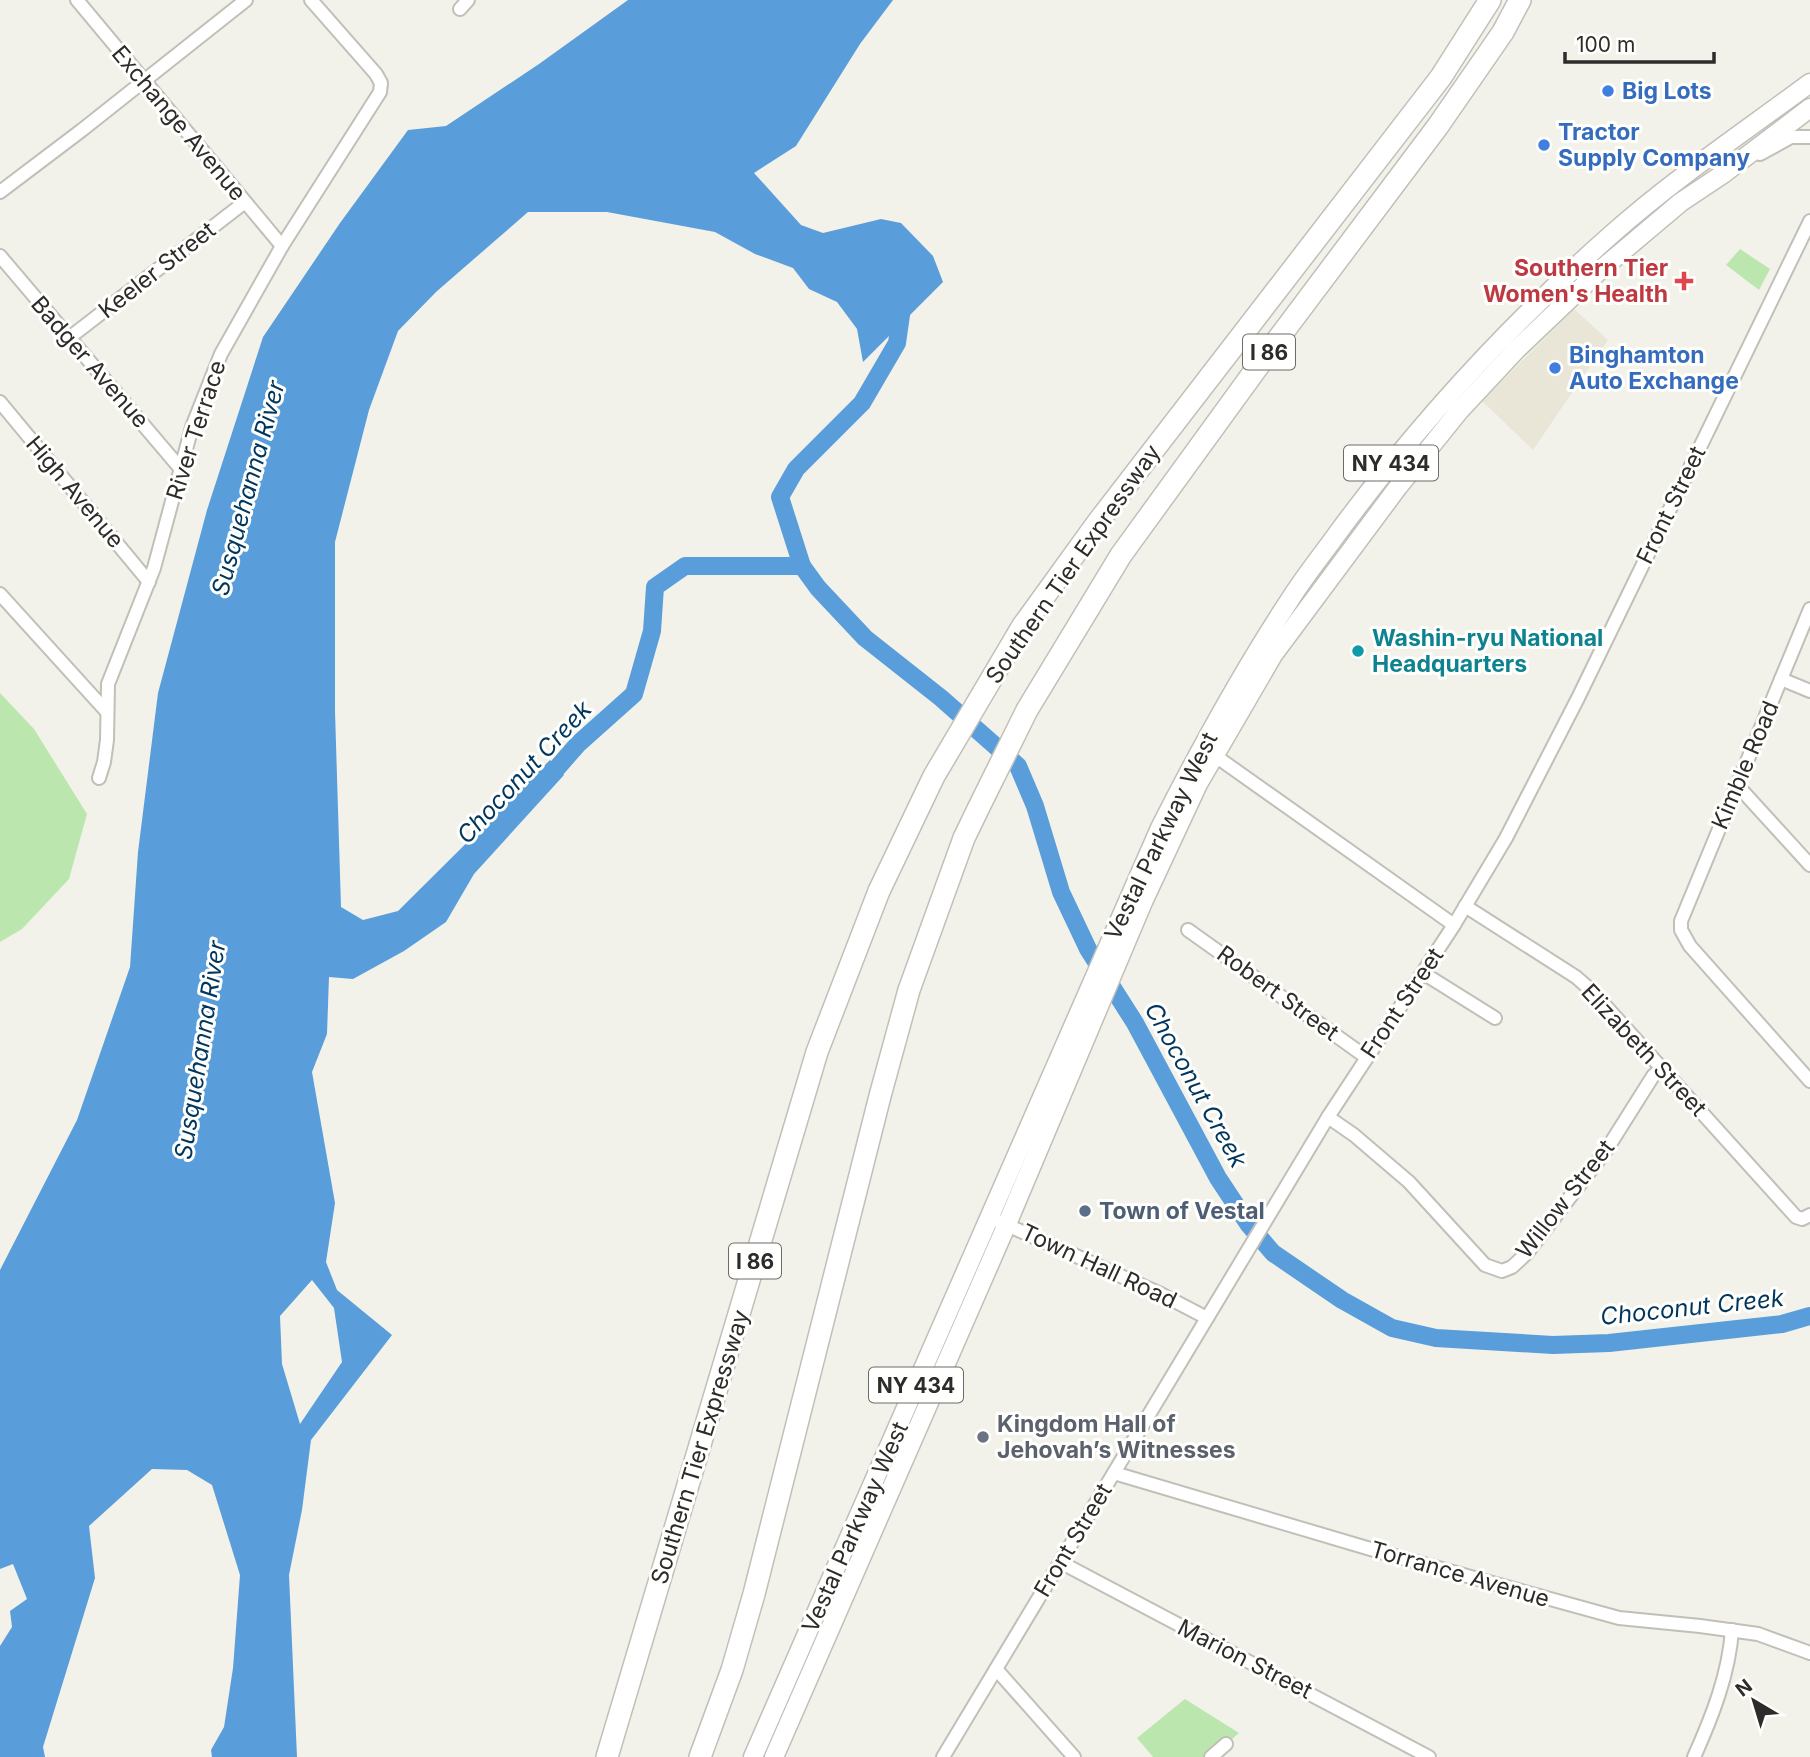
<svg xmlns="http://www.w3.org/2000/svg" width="1810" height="1757" font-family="Inter,sans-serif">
<rect width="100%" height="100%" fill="#f3f2ea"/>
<!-- built -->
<path fill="#e9e6d7" d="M1574,309L1608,340L1533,450L1482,401Z"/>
<!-- green -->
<g fill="#bbe7af">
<path d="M1740,249L1770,269L1759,290L1726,265Z"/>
<path d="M0,693L34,729L87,814L69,879L22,929L0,942Z"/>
<path d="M1185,1699L1239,1733L1211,1757H1153L1137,1738Z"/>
</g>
<!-- water -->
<path fill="#599edb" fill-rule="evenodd" d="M628,0H893L860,44L796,146L754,173L801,225L823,233L881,219L901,223L933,256L943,282L863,362L857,329L837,302L809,289L793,268L755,254L715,232L607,212H528L436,292L398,331L369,410L335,542V711L341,907L363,920L398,911L550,760L564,775L474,874L446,922L404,951L353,979L329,977L327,1034L312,1072L335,1203L326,1262L337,1290L392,1335L311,1440L302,1510L289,1575L297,1757H212L211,1750L224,1727L233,1668L240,1575L212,1485L187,1470L152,1469L89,1526L95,1578L43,1747L45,1757H0V1646L12,1627L10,1611L27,1599L13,1564L0,1569V1270L77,1120L130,967L138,852L158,693L207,510L263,337L340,223L408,130L446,126L539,64ZM312,1280L334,1308L342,1362L300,1424L282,1364L280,1316Z"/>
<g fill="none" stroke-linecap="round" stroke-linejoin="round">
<!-- river -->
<g stroke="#599edb" stroke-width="18">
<path d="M802,566L780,497L796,469L862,403L897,343L902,308L898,304"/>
<path d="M543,784L578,744L634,694L652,631L655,587L685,566H802L818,588L865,638L941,698L1018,766L1035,806L1061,892L1088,949L1135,1023L1218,1178L1249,1225L1273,1253L1342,1300L1392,1328L1436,1338L1553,1345L1609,1343L1782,1324L1810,1316"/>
</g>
<!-- minor casing -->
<g stroke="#c1bfb8" stroke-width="16">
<g id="minor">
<path d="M77,0L282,246"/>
<path d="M460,9L468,0"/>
<path d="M1760,154L1791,137H1810"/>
<path d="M0,192L82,130L246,0"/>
<path d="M0,256L180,468"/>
<path d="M69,338L245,202"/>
<path d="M0,402L149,582"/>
<path d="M0,594L107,712"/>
<path d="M1810,609L1681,921V930L1690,946L1810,1081"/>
<path d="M1781,679L1810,691"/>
<path d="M1214,755L1454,925"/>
<path d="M99,778L104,762L107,740L108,684L154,568L192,427L221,354L282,246L380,92L381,83L376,74L311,0"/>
<path d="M1737,785L1810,865"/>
<path d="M1465,906L1576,977L1592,991L1796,1217L1802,1219L1810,1215"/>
<path d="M1188,930L1366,1057"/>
<path d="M1423,973L1495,1018"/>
<path d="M1328,1117L1354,1135L1409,1182L1485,1265L1502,1271L1512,1267L1527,1253L1607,1149L1653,1076L1662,1068"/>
<path d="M989,1217L1161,1294L1207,1318"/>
<path d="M1114,1473L1384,1553L1619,1618L1700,1626L1758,1634L1810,1653"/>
<path d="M1060,1562L1429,1757"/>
<path d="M996,1669L1074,1757"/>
<path d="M943,1757L1328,1117L1454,925L1506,838L1578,698L1810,221"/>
<path d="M1211,1757L1226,1744"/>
<path d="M1694,1757C1712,1717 1729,1674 1732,1630"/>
</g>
</g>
<!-- primary casing -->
<g stroke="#c1bfb8" stroke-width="21">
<g id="primary">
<path d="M753,1757L1160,828C1200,749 1242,672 1291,598C1305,576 1322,555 1337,534C1418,424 1510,324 1612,234C1674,179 1744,132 1810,83"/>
<path d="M774,1757L1007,1224L1143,902L1198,784L1273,655L1398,487L1460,410L1516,350L1598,272L1681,202L1723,174L1810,108"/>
</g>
</g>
<!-- motorway casing -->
<g stroke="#c1bfb8" stroke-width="24">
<g id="motorway">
<path d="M607,1757L817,1052L879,891L934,776L1022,627L1098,522L1441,77L1490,0"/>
<path d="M700,1757L732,1670L754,1594L880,1096L909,990L964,838L979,807L1027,710L1121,555L1275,343L1438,126L1503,32L1520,0"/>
</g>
</g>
<!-- minor -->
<use href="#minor" stroke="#fff" stroke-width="12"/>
<!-- primary -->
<use href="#primary" stroke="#fff" stroke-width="18"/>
<!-- motorway -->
<use href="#motorway" stroke="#fff" stroke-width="21"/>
</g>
<!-- markers -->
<g fill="#3f7fe0" stroke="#fffffd" stroke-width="2.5">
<circle cx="1608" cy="91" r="7"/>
<circle cx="1544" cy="145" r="7"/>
<circle cx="1555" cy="368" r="7"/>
</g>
<path fill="#e0444e" stroke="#fffffd" stroke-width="2.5" d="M1680.5 270.5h7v7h7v7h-7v7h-7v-7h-7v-7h7z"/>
<circle fill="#0f9aa8" stroke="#fffffd" stroke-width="2.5" cx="1358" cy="651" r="7"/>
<circle fill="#5c6f8a" stroke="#fffffd" stroke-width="2.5" cx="1085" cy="1211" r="7"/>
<circle fill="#6b7280" stroke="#fffffd" stroke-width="2.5" cx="983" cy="1437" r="7"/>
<g text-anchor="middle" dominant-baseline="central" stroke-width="6" stroke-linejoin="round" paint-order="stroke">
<!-- shield labels -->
<g fill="#fffffd" stroke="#6c6b69" stroke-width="2">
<rect x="1243" y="334.5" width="52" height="35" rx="5"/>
<rect x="1344" y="445.5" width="94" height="35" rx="5"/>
<rect x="729" y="1243.5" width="52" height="35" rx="5"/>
<rect x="869" y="1367.5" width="94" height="35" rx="5"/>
</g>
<g font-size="21" font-weight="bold" fill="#2d2c2a">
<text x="1269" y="352">I 86</text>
<text x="1391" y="463">NY 434</text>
<text x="755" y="1261">I 86</text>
<text x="916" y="1385">NY 434</text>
</g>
<!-- shop labels -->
<g font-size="23" font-weight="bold" fill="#366cbe" stroke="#fffffd" text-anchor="start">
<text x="1622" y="91">Big Lots</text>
<text x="1558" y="132">Tractor<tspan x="1558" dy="26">Supply Company</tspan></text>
<text x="1569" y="355">Binghamton<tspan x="1569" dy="26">Auto Exchange</tspan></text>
</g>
<!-- street labels -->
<g font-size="23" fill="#2d2c2a" stroke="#fffffd">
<text transform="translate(179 123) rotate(50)">Exchange Avenue</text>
<text transform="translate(157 270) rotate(-38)">Keeler Street</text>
<text transform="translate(90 362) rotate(49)">Badger Avenue</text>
<text transform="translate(196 430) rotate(-72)">River Terrace</text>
<text transform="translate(75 492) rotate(50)">High Avenue</text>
<text transform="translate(1671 505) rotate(-64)">Front Street</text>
<text transform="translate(1073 564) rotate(-55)">Southern Tier Expressway</text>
<text transform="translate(1745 765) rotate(-67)">Kimble Road</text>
<text transform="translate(1161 836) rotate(-64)">Vestal Parkway West</text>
<text transform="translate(1278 993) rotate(36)">Robert Street</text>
<text transform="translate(1402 1003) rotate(-56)">Front Street</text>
<text transform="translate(1644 1050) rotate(47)">Elizabeth Street</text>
<text transform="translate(1565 1199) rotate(-52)">Willow Street</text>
<text transform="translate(1099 1266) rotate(25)">Town Hall Road</text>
<text transform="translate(700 1447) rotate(-73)">Southern Tier Expressway</text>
<text transform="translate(855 1527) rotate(-66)">Vestal Parkway West</text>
<text transform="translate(1073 1540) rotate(-59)">Front Street</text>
<text transform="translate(1460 1574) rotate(16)">Torrance Avenue</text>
<text transform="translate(1245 1659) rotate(27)">Marion Street</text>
</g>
<!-- health labels -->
<g font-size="23" font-weight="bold" fill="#be3a42" stroke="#fffffd" text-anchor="end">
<text x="1668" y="268">Southern Tier<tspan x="1668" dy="26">Women's Health</tspan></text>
</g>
<!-- culture labels -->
<g font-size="23" font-weight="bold" fill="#0d838f" stroke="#fffffd" text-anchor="start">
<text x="1372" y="638">Washin-ryu National<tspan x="1372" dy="26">Headquarters</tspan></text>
</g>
<!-- service labels -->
<g font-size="23" font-weight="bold" fill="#4e5e75" stroke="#fffffd" text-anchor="start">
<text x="1099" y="1211">Town of Vestal</text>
</g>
<!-- worship labels -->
<g font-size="23" font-weight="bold" fill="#5b616d" stroke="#fffffd" text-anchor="start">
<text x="997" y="1424">Kingdom Hall of<tspan x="997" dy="26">Jehovah’s Witnesses</tspan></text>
</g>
<!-- water labels -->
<g font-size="24" font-style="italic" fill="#00365d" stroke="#fffffd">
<text transform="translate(248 488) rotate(-75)">Susquehanna River</text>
<text transform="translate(524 772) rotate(-47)">Choconut Creek</text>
<text transform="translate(200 1050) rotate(-81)">Susquehanna River</text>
<text transform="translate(1196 1085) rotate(61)">Choconut Creek</text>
<text transform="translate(1692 1307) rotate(-6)">Choconut Creek</text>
</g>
</g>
<!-- north arrow -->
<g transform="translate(1754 1701) rotate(322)" stroke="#fffffd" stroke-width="5" paint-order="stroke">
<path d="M0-5L12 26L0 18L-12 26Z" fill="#2d2c2a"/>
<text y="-10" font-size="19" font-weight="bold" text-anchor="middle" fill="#2d2c2a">N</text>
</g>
<!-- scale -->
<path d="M1565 52v10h149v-10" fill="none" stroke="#2d2c2a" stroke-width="3.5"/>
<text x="1576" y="52" font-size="21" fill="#2d2c2a" stroke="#fffffd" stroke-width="5" paint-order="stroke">100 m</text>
</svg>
